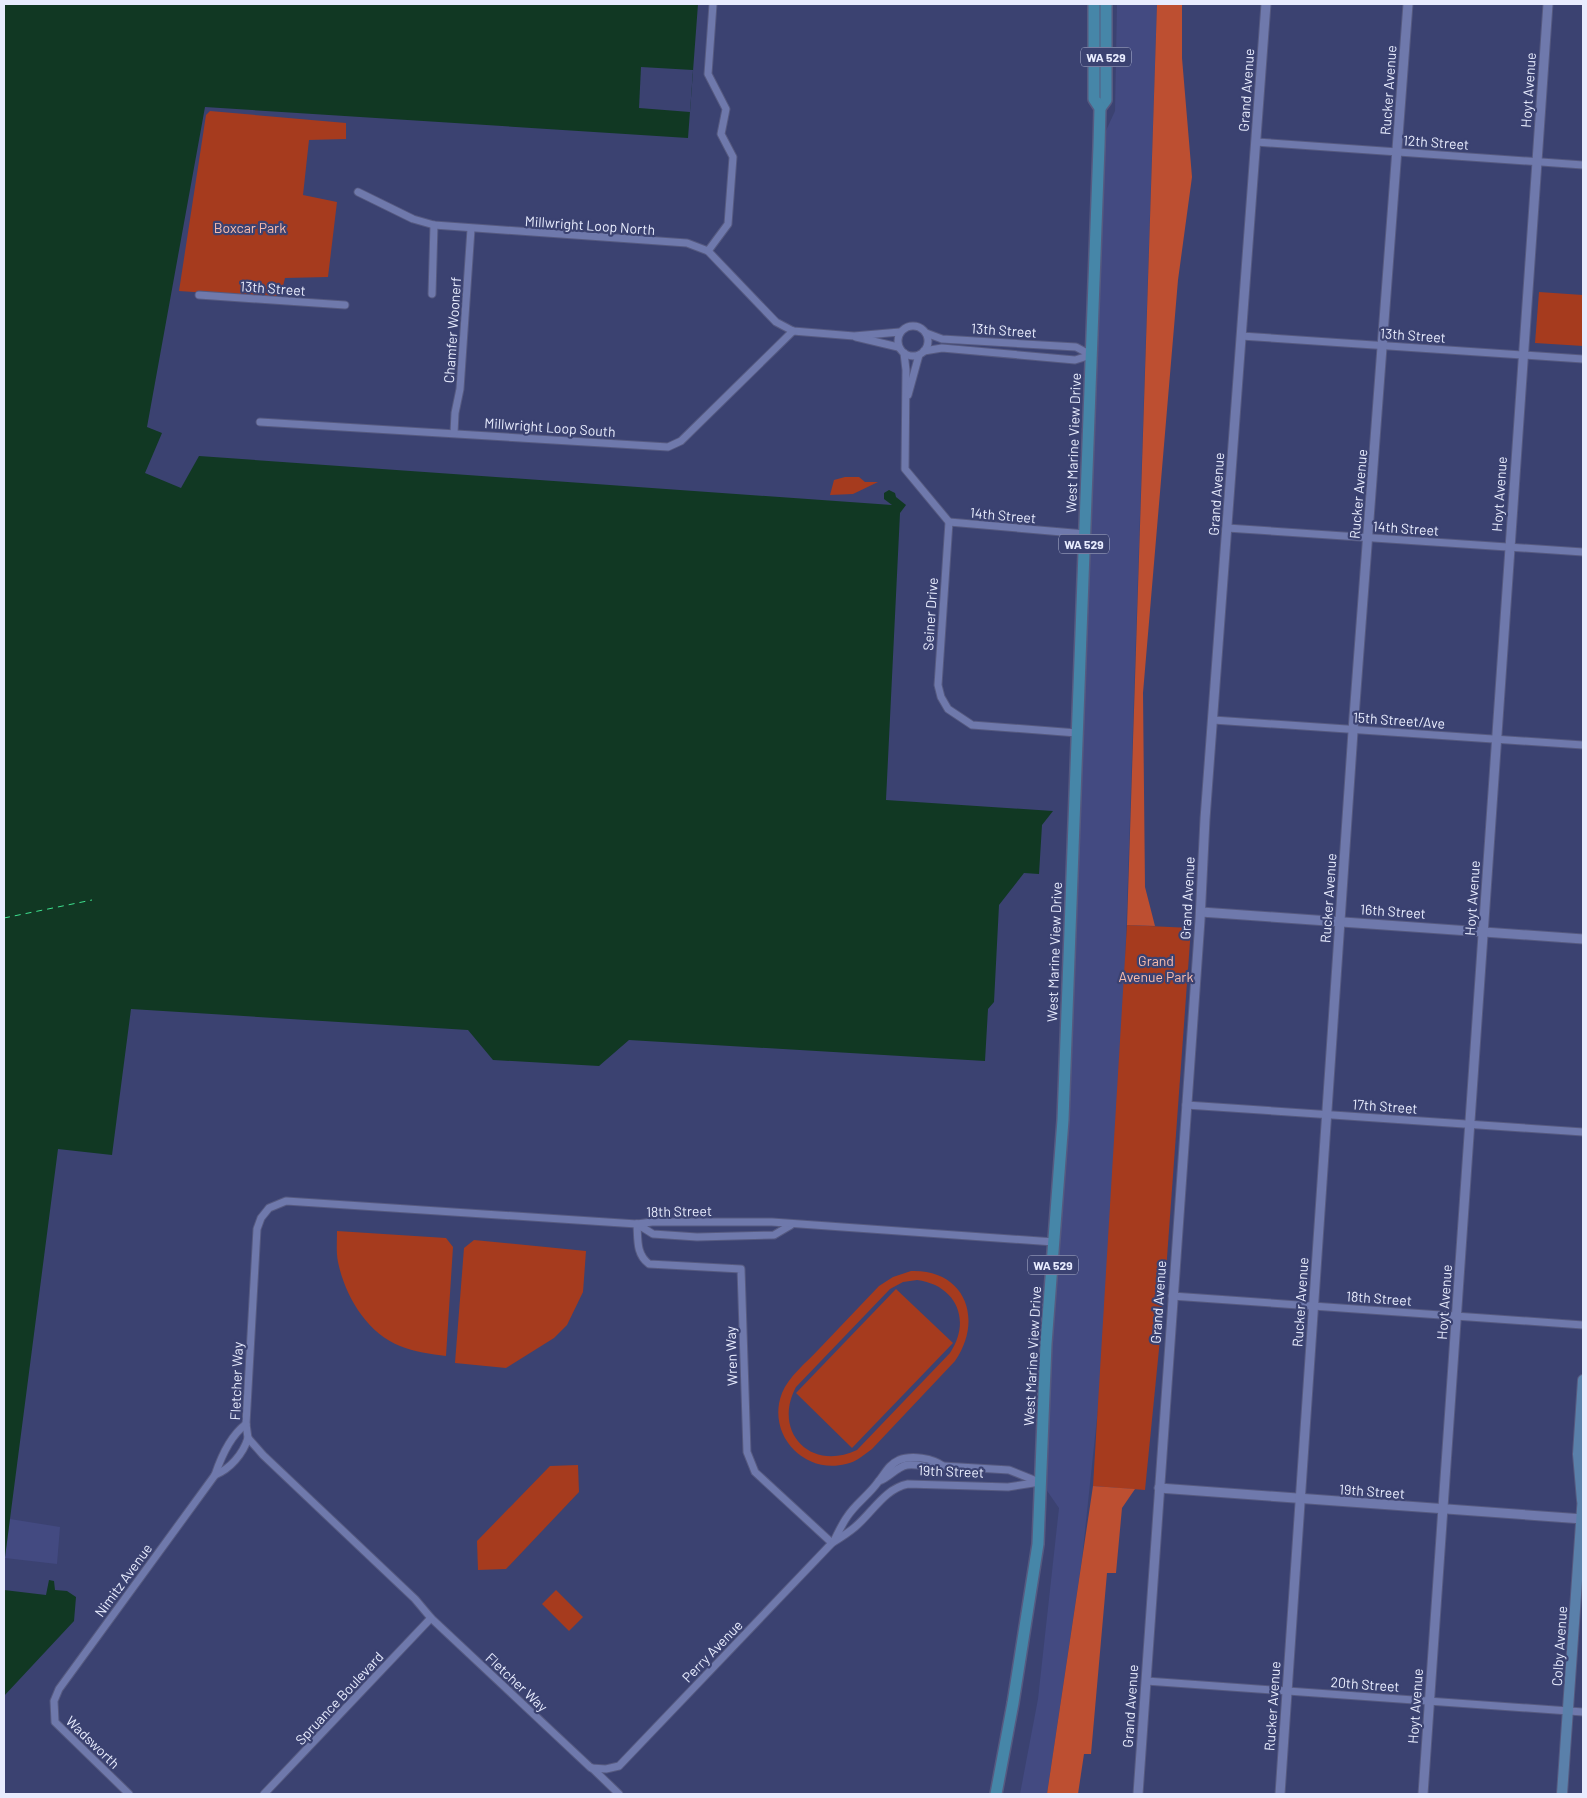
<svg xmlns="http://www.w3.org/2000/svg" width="1587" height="1798" font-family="Barlow,sans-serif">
<rect width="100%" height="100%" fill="#3b4271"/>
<!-- built -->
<g fill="#434a81">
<path d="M1117,4H1157L1116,1239L1082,1559L1047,1794H1020L1038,1699L1059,1508L1043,1485L1099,146L1115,111Z"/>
<path d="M10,1519L60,1527L57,1564L5,1558Z"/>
</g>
<!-- green -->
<g fill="#a63b1e" fill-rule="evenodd">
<path d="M210,111L346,123V139L309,140L303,195L337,202L328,277L285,278L280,298L179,291L206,115Z"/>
<path d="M1539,292L1583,295V346L1535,343Z"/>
<path d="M845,477H859L865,482H878L853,494L830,495L834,480Z"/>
<path d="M1127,925L1191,928L1164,1299L1145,1490L1093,1486Z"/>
<path d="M337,1231L446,1238L453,1247L446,1356C431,1354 414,1352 400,1346C367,1333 345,1296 338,1262C336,1252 337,1241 337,1231Z"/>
<path d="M474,1240L586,1251L583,1292L567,1325L554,1338L506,1368L455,1363L464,1248Z"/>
<path d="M911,1271C965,1269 984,1319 955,1361L872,1449C864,1455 856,1462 846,1464C804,1475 766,1434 782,1393C789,1376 806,1363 819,1349C839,1328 859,1307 879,1286L893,1277ZM917,1280C956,1285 972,1320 950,1353L857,1450C811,1472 772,1432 796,1387L890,1289L903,1282Z"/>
<path d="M896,1289L953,1343L852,1448L796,1393Z"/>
<path d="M578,1465L579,1492L506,1569L478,1570L477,1541L550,1466Z"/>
<path d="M556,1590L583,1617L569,1631L542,1604Z"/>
</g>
<!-- forest -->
<g fill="#bd4f31">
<path d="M1157,4H1182V58L1192,177L1178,280L1143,693L1145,887L1155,926L1127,925Z"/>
<path d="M1093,1486L1135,1489L1122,1508L1116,1573H1107L1091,1754H1084L1078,1794H1047Z"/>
</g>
<!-- water -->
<g fill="#113823">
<path d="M4,4H698L688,138L205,107L147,427L162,433L145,473L181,488L199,456L892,505L884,499V493L889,490L895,493L896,497L906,505L900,513L886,800L1053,811L1042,825L1039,874L1024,873L999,905L994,1002L988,1009L985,1061L629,1040L599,1066L493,1060L468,1030L131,1009L112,1155L58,1149L4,1565Z"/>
<path d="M49,1580L54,1581L55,1590L67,1591L76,1597L74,1621L4,1696V1590L46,1595Z"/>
</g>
<!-- pier -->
<path fill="#3b4271" d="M641,67L693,70L690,112L639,108Z"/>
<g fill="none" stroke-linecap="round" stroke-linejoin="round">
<!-- ferry -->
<path stroke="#3ee28f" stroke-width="1" stroke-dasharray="6 5" stroke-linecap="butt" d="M4,918L92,900"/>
<!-- minor casing -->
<g stroke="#565a80" stroke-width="9">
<g id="minor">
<path d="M1256,142L1583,165"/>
<path d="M358,192L413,219L434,225L687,243L708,251L776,322L793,331L854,336L900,332"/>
<path d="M708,251L728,224L733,157L721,134L726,109L708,74L713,4"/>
<path d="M432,294L434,225"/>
<path d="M199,295L345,305"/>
<circle cx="913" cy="341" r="15"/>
<path d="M926,333L942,339L1076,347L1091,355"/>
<path d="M1241,336L1583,359"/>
<path d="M856,337L898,347"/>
<path d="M924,351L942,348L1075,360L1091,355"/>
<path d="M904,353L906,370L905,469L949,522L938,685L941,697L948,709L972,725L1077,733"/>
<path d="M908,395L919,355"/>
<path d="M260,422L668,447L681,441L793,331"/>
<path d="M454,433L455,413L460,389L471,229"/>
<path d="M949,522L1085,534"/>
<path d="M1227,528L1583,552"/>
<path d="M1213,720L1583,745"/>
<path d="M1186,1105L1583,1132"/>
<path d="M637,1224C638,1240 636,1254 649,1264L741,1269L747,1452L755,1472L832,1543"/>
<path d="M637,1224L653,1234L697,1237L774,1235L791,1225"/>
<path d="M1172,1296L1583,1325"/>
<path d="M215,1475C230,1469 243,1454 248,1438"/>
<path d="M879,1481C889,1478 896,1467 907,1465C919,1463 931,1470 943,1466L1009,1470L1039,1482"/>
<path d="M1040,1482L1008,1487L908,1484C884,1489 873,1512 855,1527C848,1533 840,1538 832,1543L619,1766L606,1769L591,1768L431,1618L415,1599L263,1455L248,1438L246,1424L257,1229L261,1218L269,1208L286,1201L637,1224L652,1222H772L1054,1242"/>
<path d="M834,1541C838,1533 842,1524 847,1517C855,1504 869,1495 878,1482C885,1474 888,1465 899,1460C911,1455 933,1458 943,1466"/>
<path d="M1146,1681L1583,1712"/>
<path d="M592,1768L619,1794"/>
<path d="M129,1794L55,1722L54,1701L59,1689L215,1475C221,1457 230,1436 246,1424"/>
<path d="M264,1794L431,1618"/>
</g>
</g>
<!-- tertiary casing -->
<g stroke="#565a80" stroke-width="11">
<g id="tertiary">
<path d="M1201,912L1583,939"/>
<path d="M1159,1488L1583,1519"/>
<path d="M1138,1794L1200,920L1205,819L1266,4"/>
<path d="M1280,1794L1354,717L1408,4"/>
<path d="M1423,1794L1548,4"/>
</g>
</g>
<!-- secondary casing -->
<g stroke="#565a80" stroke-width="12">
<g id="secondary">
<path d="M1582,1500L1578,1454L1583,1380"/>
<path d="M1562,1794L1583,1495"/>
</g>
</g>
<!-- primary casing -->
<g stroke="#565a80" stroke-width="14">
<g id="primary">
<path d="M1100,108L1106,100V4"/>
<path d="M996,1794L1013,1703L1038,1544L1046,1344L1063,1120L1099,146L1100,108L1094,99V4"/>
</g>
</g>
<!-- minor -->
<use href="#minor" stroke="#6f79ac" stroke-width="7"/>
<!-- tertiary -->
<use href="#tertiary" stroke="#6f79ac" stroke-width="9"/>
<!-- secondary -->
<use href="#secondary" stroke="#5a80aa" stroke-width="10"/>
<!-- primary -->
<use href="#primary" stroke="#4686a8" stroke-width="11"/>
</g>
<g text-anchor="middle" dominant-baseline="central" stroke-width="4.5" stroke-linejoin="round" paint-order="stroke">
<!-- shield labels -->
<g fill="#3b4271" stroke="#b4b9d4" stroke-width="1">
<rect x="1081" y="47.5" width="50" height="19" rx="4"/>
<rect x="1059" y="534.5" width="50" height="19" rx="4"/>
<rect x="1028" y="1255.5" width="50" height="19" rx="4"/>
</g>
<g font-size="12" font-weight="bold" fill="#e8ecfe">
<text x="1106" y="57">WA 529</text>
<text x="1084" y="544">WA 529</text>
<text x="1053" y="1265">WA 529</text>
</g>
<!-- street labels -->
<g font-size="14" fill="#e8ecfe" stroke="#3b4271">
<text transform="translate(1246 90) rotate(-86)">Grand Avenue</text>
<text transform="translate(1388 90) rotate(-86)">Rucker Avenue</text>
<text transform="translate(1528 90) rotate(-86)">Hoyt Avenue</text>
<text transform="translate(1436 142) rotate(4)">12th Street</text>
<text transform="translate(590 225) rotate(4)">Millwright Loop North</text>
<text transform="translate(273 288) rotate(4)">13th Street</text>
<text transform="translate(452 330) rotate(-86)">Chamfer Woonerf</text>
<text transform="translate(1004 330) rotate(4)">13th Street</text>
<text transform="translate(1413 335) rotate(4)">13th Street</text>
<text transform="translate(550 427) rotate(4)">Millwright Loop South</text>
<text transform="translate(1073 443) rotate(-88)">West Marine View Drive</text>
<text transform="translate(1216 494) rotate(-86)">Grand Avenue</text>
<text transform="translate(1358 494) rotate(-85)">Rucker Avenue</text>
<text transform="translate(1499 494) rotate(-86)">Hoyt Avenue</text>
<text transform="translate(1003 515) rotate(5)">14th Street</text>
<text transform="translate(1406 528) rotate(4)">14th Street</text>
<text transform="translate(930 614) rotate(-86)">Seiner Drive</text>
<text transform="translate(1399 720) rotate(4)">15th Street/Ave</text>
<text transform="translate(1187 898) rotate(-87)">Grand Avenue</text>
<text transform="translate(1328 898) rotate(-86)">Rucker Avenue</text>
<text transform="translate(1472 898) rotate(-86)">Hoyt Avenue</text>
<text transform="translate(1393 911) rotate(4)">16th Street</text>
<text transform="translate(1054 952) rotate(-88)">West Marine View Drive</text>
<text transform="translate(1385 1106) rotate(4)">17th Street</text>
<text transform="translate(679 1211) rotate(-1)">18th Street</text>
<text transform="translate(1379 1298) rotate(4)">18th Street</text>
<text transform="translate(1158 1302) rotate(-86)">Grand Avenue</text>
<text transform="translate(1300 1302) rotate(-86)">Rucker Avenue</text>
<text transform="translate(1444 1302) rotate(-86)">Hoyt Avenue</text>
<text transform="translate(731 1356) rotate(-92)">Wren Way</text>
<text transform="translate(1032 1356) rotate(-87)">West Marine View Drive</text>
<text transform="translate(236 1381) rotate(-88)">Fletcher Way</text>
<text transform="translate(951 1471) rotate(2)">19th Street</text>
<text transform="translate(1372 1491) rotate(4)">19th Street</text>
<text transform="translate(123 1580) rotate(-54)">Nimitz Avenue</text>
<text transform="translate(1559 1646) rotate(-86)">Colby Avenue</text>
<text transform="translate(712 1651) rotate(-46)">Perry Avenue</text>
<text transform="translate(517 1682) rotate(43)">Fletcher Way</text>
<text transform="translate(1365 1684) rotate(4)">20th Street</text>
<text transform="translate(339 1698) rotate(-47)">Spruance Boulevard</text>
<text transform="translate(1130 1706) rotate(-86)">Grand Avenue</text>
<text transform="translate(1272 1706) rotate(-86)">Rucker Avenue</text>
<text transform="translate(1415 1706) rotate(-86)">Hoyt Avenue</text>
<text transform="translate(93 1742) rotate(44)">Wadsworth</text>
</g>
<!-- park labels -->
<g font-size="14" fill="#f8bdad" stroke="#3b4271">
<text x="250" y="227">Boxcar Park</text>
<text x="1156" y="960">Grand<tspan x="1156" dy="16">Avenue Park</tspan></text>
</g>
</g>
<!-- border -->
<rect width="1587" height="1798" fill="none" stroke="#e8ecfe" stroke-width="10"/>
</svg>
